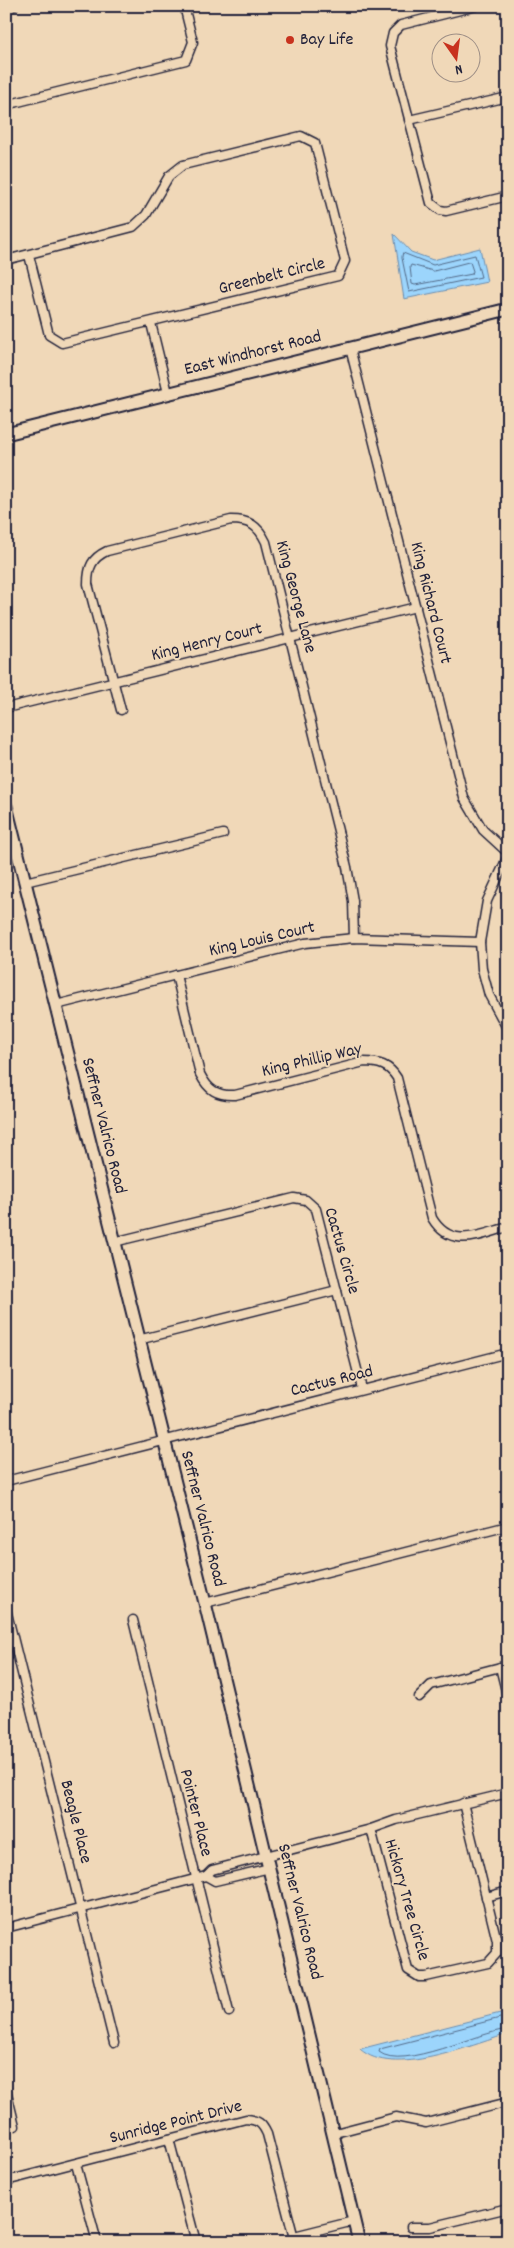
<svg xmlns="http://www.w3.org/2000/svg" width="514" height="2248" font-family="Dekko,sans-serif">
<rect width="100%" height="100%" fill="#f0d8b8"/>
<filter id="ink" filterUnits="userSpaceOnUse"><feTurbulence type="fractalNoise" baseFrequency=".02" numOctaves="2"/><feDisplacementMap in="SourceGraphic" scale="10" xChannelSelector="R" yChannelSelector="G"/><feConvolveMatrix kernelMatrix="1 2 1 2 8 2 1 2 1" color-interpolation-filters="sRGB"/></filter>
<g filter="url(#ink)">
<!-- water -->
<g fill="#9cd5fc" stroke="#6b8daf">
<path d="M394,234L411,252L433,260L480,248L487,282L404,299Z"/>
<path d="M508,2011V2034C470,2045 393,2079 360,2049Z"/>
</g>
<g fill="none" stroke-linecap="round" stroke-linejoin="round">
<!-- shore -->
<g stroke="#536a88" stroke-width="1">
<path d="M403,253L433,265L475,255L481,277L409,292L402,258Z"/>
<path d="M470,262L473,271L472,274L415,285L412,284L410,267L411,265L433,271Z"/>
<path d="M508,2016L380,2049L379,2052C403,2071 478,2032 508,2029"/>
</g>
<!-- street casing -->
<g stroke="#22223b" stroke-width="11">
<g id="street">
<path d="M476,6L401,25L393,33L390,46L431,203L440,210L446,211L508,196"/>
<path d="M6,8L14,6"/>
<path d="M6,105L186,60L193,42L184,6"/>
<path d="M409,120L508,97"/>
<path d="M6,260L133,227L146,215L169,176L183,165L301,136L315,143L345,261L338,276L62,343L49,335L29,255"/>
<path d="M151,323L168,393"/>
<path d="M350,348L464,798L483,830L508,853"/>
<path d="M6,708L416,607"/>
<path d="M121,710L88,584C88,567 92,558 107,551L231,520C249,520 258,525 266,542L347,867L353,901L354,938"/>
<path d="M508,856L487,901L480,942L482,969L489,995L508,1030"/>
<path d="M25,882L223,834"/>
<path d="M176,975L200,1074C208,1090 217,1096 235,1095L364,1062C379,1062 389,1065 397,1078L432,1218C451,1250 479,1235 508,1227"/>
<path d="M56,1005L305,943L354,938L480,942"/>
<path d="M114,1242L294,1198L306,1200L316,1209L362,1389"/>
<path d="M138,1340L337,1290"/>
<path d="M6,1481L508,1353"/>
<path d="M205,1603L508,1526"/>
<path d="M6,1609L114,2043"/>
<path d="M133,1620L229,2012"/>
<path d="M500,1667L508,1699"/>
<path d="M419,1697L431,1685L508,1665"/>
<path d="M371,1829L408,1970L419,1977H426L488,1963L497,1953V1941L463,1803"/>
<path d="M206,1876L215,1881L270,1868"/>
<path d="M486,1897L508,1891"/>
<path d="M6,1928L206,1876L212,1870L371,1829L396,1820L508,1793"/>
<path d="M6,2089L15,2126"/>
<path d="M335,2133L396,2117L426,2123L508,2102"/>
<path d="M169,2139L196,2242"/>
<path d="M76,2164L97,2242"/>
<path d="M6,2181L246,2119C258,2120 262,2123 267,2134L295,2242"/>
<path d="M411,2227H430L508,2208"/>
<path d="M294,2236L354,2221"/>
</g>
</g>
<!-- secondary casing -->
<g stroke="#22223b" stroke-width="15">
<g id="secondary">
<path d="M6,434L508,309"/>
<path d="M6,806L205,1603L359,2242"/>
</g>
</g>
<!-- street -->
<use href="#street" stroke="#f0d8b8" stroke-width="8"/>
<!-- secondary -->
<use href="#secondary" stroke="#f0d8b8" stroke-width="11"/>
</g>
</g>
<!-- markers -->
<circle fill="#c8321e" stroke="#f0d8b8" stroke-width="2" cx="290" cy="40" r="5"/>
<g text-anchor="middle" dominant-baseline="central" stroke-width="4" stroke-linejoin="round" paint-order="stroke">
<!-- poi labels -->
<g font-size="18" fill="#22223b" stroke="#f0d8b8" text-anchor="start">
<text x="300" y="40">Bay Life</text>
</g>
<!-- street labels -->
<g font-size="18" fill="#22223b" stroke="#f0d8b8">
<text transform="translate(272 277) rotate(-14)">Greenbelt Circle</text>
<text transform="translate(253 354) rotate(-14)">East Windhorst Road</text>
<text transform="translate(295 597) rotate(75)">King George Lane</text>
<text transform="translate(430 603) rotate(76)">King Richard Court</text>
<text transform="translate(207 643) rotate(-14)">King Henry Court</text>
<text transform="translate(262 940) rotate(-13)">King Louis Court</text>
<text transform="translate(312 1061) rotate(-13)">King Phillip Way</text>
<text transform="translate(103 1126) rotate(76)">Seffner Valrico Road</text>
<text transform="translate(341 1251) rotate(74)">Cactus Circle</text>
<text transform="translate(332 1382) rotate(-14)">Cactus Road</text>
<text transform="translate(202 1519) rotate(76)">Seffner Valrico Road</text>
<text transform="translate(195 1813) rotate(76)">Pointer Place</text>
<text transform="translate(75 1822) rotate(76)">Beagle Place</text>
<text transform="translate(406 1900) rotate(74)">Hickory Tree Circle</text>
<text transform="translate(299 1912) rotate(76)">Seffner Valrico Road</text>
<text transform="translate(176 2123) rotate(-14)">Sunridge Point Drive</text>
</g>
</g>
<!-- margin -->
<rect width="514" height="2248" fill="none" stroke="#f0d8b8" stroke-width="25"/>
<rect x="12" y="12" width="489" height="2223" fill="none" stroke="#22223b" stroke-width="2" filter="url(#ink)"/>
<!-- north arrow -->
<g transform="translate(456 58) rotate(166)"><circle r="24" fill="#f0d8b8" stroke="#9e8f86"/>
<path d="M0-4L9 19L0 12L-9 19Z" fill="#c8321e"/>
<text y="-8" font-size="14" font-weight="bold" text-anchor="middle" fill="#22223b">N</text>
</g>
</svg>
